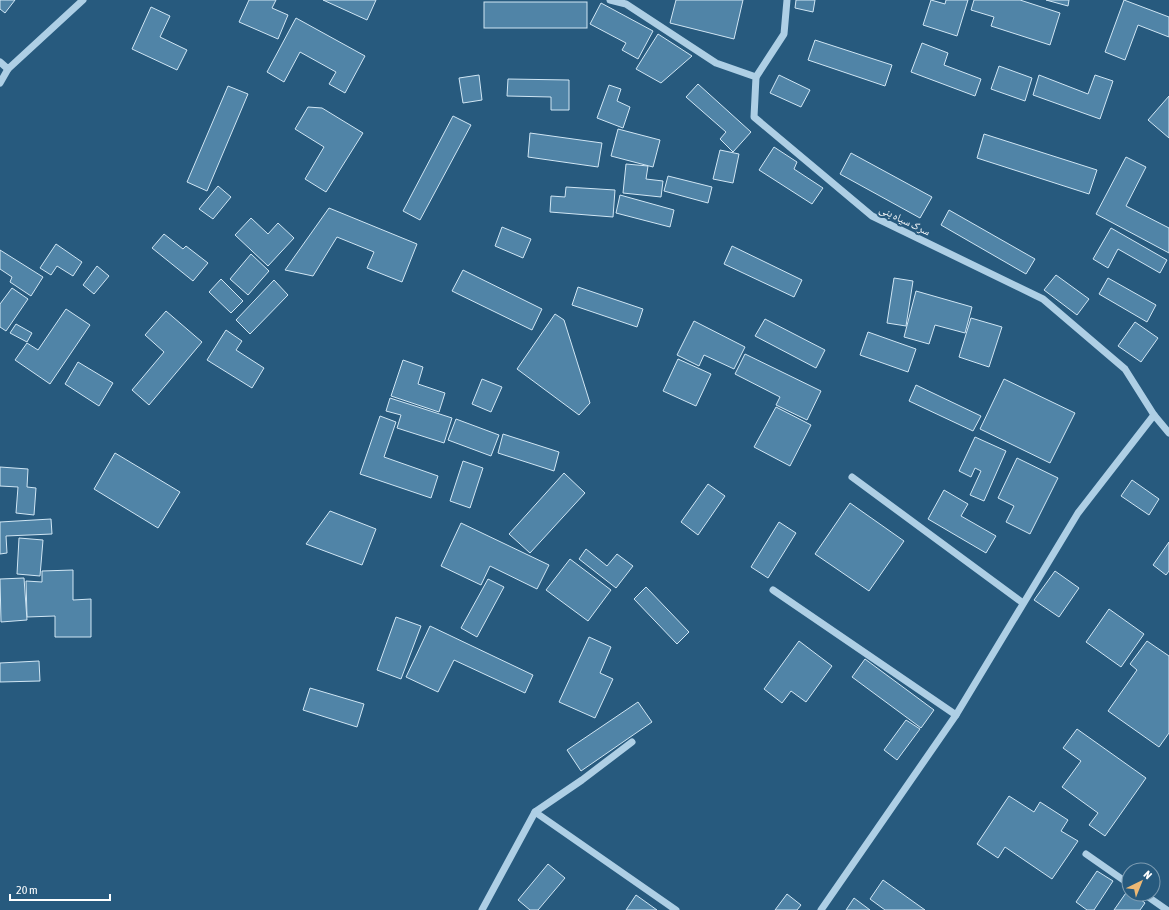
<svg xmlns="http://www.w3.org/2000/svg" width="1169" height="910" font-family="'Asap Condensed','Noto Naskh Arabic',sans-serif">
<rect width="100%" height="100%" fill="#275a7e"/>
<!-- building -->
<g fill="#5084a7" stroke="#d0e6f4">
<path d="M0,0H15L5,13L0,9Z"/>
<path d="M249,0H276L272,8L288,15L278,39L239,22Z"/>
<path d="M323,0H376L367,20Z"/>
<path d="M676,0H743L734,39L670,23Z"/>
<path d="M796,0H815L813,12L795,8Z"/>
<path d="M931,0L945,4L946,0H968L957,36L923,25Z"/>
<path d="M974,0H1020L1060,13L1050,45L991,26L994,17L971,10Z"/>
<path d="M1046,0H1069L1068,6Z"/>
<path d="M1124,0L1169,17V37L1138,25L1125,60L1105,52Z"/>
<rect x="484" y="2" width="103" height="26"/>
<path d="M601,3L653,31L638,59L622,50L626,43L590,24Z"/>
<path d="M151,7L170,16L160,37L187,50L177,70L132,49Z"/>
<path d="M296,18L365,56L345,93L329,84L336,72L300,52L284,82L267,72Z"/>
<path d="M658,34L692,56L661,83L636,69Z"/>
<path d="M815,40L892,65L885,86L808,60Z"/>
<path d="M922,43L948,53L944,65L981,79L975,96L911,72Z"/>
<path d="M999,66L1032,78L1025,101L991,89Z"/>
<path d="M479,75L482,100L463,103L459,78Z"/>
<path d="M779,75L810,90L801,107L770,93Z"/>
<path d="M1039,75L1088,94L1095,75L1113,81L1100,119L1033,95Z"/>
<path d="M508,79L569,80V110H551V97L507,96Z"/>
<path d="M698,84L751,132L733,152L720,139L726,132L686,97Z"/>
<path d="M609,85L621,89L617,101L630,107L623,128L597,118Z"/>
<path d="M228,86L248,94L207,191L187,182Z"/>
<path d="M1169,96V138L1148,120Z"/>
<path d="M308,107L322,108L363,133L326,192L305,179L324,147L295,129Z"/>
<path d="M453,116L471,125L420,220L403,211Z"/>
<path d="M618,129L660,140L653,167L611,156Z"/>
<path d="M530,133L602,143L598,167L528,157Z"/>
<path d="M984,134L1097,170L1089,194L977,158Z"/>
<path d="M774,147L797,162L794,169L823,188L812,204L759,170Z"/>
<path d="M720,150L739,154L733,183L713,179Z"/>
<path d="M851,153L932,197L920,218L840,174Z"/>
<path d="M1126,157L1146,167L1126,206L1169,228V253L1096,214Z"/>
<path d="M626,164L648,166L646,179L663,181L661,197L623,193Z"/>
<path d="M668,176L712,187L708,203L664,191Z"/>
<path d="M218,186L231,197L213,219L199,209Z"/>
<path d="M566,187L615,190L613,217L550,212L551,196L565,197Z"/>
<path d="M620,195L674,210L670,227L616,213Z"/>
<path d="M329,208L417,244L402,282L367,268L374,252L337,237L313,276L285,270Z"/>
<path d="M949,210L1035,259L1026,274L941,225Z"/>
<path d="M251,218L268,234L278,223L294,238L268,266L235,235Z"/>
<path d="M502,227L531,239L523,258L495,246Z"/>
<path d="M1111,228L1167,260L1160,273L1118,249L1108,268L1093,259Z"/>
<path d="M164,234L183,249L186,246L208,263L193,281L152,248Z"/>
<path d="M56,244L82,262L73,276L57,266L51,275L40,268Z"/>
<path d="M732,246L802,280L794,297L724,264Z"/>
<path d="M0,250L43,277L31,296L10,282L12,277L0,269Z"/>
<path d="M251,254L269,271L248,295L230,279Z"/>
<path d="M97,266L109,276L94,294L83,285Z"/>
<path d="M463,270L542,309L532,330L452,291Z"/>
<path d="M1056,275L1089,299L1077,315L1044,290Z"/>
<path d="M894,278L913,281L906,326L887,323Z"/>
<path d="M1108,278L1156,305L1147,322L1099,294Z"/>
<path d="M221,279L243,301L231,313L209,292Z"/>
<path d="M274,280L288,295L250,334L236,320Z"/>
<path d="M578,287L643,309L637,327L572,305Z"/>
<path d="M12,288L28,299L6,331L0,327V304Z"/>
<path d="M916,291L972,307L965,333L935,325L929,344L904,337Z"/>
<path d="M66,309L90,325L50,384L15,360L27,343L38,350Z"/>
<path d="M166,311L202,342L149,405L132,390L164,352L145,335Z"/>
<path d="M555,314L564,320L590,403L579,415L517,369Z"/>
<path d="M971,318L1002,327L989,367L959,357Z"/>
<path d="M765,319L825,350L816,368L755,336Z"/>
<path d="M694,321L745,347L734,369L704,355L699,366L677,355Z"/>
<path d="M1135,322L1158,338L1141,362L1118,346Z"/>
<path d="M16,324L32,333L27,342L10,333Z"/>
<path d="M226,330L242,341L236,350L264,368L252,388L207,360Z"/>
<path d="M868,332L916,349L908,372L860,355Z"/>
<path d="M745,354L821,391L807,420L776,405L780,397L735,374Z"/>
<path d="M678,359L711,374L696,406L663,391Z"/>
<path d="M403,360L423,367L418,384L445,393L439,412L391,396Z"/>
<path d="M78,362L113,383L99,406L65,384Z"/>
<path d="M482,379L502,387L491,412L472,404Z"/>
<path d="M1004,379L1075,413L1050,463L980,429Z"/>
<path d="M916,385L981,416L973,431L909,401Z"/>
<path d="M390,398L452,418L444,443L397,428L401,415L386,411Z"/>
<path d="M776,407L811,425L790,466L754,447Z"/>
<path d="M380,416L396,422L384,457L438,476L431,498L360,474Z"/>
<path d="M456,419L499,435L491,456L448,440Z"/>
<path d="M503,434L559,452L554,471L498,453Z"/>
<path d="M975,437L1006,451L984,501L970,495L981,471L975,468L971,477L959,471Z"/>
<path d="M115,453L180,492L158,528L94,489Z"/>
<path d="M1017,458L1058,478L1030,534L1006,522L1014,506L998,498Z"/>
<path d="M463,461L483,468L470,508L450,501Z"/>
<path d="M0,467L28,469L27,487L36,488L34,515L16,513L18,487L0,486Z"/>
<path d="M564,473L585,493L530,553L509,534Z"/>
<path d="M1132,480L1159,499L1149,515L1121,496Z"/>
<path d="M708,484L725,496L698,535L681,522Z"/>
<path d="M944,490L968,504L961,516L996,536L986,553L928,519Z"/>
<path d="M850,503L904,541L869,591L815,554Z"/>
<path d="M330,511L376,529L362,565L306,544Z"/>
<path d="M51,519L52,534L6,536L7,553L0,554V522Z"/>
<path d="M779,522L796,533L768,578L751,567Z"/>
<path d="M461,523L549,565L537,589L490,566L481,585L441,566Z"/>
<path d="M19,538L43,540L40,576L17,574Z"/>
<path d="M1169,542V571L1166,575L1153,565Z"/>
<path d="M586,549L607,566L617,554L633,566L616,588L579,559Z"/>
<path d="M570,559L611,590L588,621L546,590Z"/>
<path d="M73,570V600L91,599V637H55V616L27,617L26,581L42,582V571Z"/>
<path d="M1055,571L1079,588L1059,617L1034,600Z"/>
<path d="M24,578L27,620L1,622L0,579Z"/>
<path d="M488,579L504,587L477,637L461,628Z"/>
<path d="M646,587L689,632L677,644L634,599Z"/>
<path d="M1109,609L1144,634L1121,667L1086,642Z"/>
<path d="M396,617L421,626L401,679L377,670Z"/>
<path d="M430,626L533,675L525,693L454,660L438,692L406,677Z"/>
<path d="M589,637L611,647L600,673L613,679L595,718L559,702Z"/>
<path d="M799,641L832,666L806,702L791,691L782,703L764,689Z"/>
<path d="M1147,641L1169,656V733L1159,747L1108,711L1137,670L1130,664Z"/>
<path d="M865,659L934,710L921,728L852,677Z"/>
<path d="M39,661L40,681L0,682V663Z"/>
<path d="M310,688L364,704L357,727L303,710Z"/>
<path d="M638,702L652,722L581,771L567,750Z"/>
<path d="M906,720L920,729L897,760L884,750Z"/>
<path d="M1077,729L1146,778L1105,836L1089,825L1098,813L1062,787L1081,761L1063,748Z"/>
<path d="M1009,796L1034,812L1040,802L1068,820L1061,831L1078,841L1052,879L1005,847L998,858L977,844Z"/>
<path d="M548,864L565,878L538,910H530L518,900Z"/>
<path d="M1097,871L1113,881L1094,910H1087L1076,902Z"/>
<path d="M883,880L925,910H885L870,899Z"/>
<path d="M1128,890L1129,894H1134L1145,903L1140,910H1114Z"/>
<path d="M787,894L801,905L797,910H775Z"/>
<path d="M636,895L657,910H626Z"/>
<path d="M854,898L870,910H846Z"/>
</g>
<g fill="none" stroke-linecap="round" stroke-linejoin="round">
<!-- minor -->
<g stroke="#aecfe5" stroke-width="7">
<path d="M610,0L626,4L716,63L756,77L754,117L872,216L1043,299L1125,369L1154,415L1169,433"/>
<path d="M0,62L8,69L83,0"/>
<path d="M756,77L784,34L787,0"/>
<path d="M0,83L8,69"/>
<path d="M852,477L1023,603"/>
<path d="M773,590L956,715"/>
<path d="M535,812L676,910"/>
<path d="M1086,854L1129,884"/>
<path d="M1144,894L1167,910"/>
<path d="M482,910L535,812L582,780L632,742"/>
<path d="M821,910L956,715L1078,513L1154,415"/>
</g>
</g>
<g text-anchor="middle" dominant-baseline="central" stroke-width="4" stroke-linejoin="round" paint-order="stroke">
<!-- street labels -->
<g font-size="11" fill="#fff" stroke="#275a7e">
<text transform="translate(905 220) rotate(26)">سرک سیاه بنی</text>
</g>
</g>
<!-- north arrow -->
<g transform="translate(1141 882) rotate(43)"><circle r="19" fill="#275a7e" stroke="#7d9cb2"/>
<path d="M0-3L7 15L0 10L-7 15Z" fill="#edb874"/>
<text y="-6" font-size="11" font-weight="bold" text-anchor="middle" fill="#ffffff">N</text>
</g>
<!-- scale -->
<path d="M10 894v6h100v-6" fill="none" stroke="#ffffff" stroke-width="2"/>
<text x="16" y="894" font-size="12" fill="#ffffff" stroke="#275a7e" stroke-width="3" paint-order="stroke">20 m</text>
</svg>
